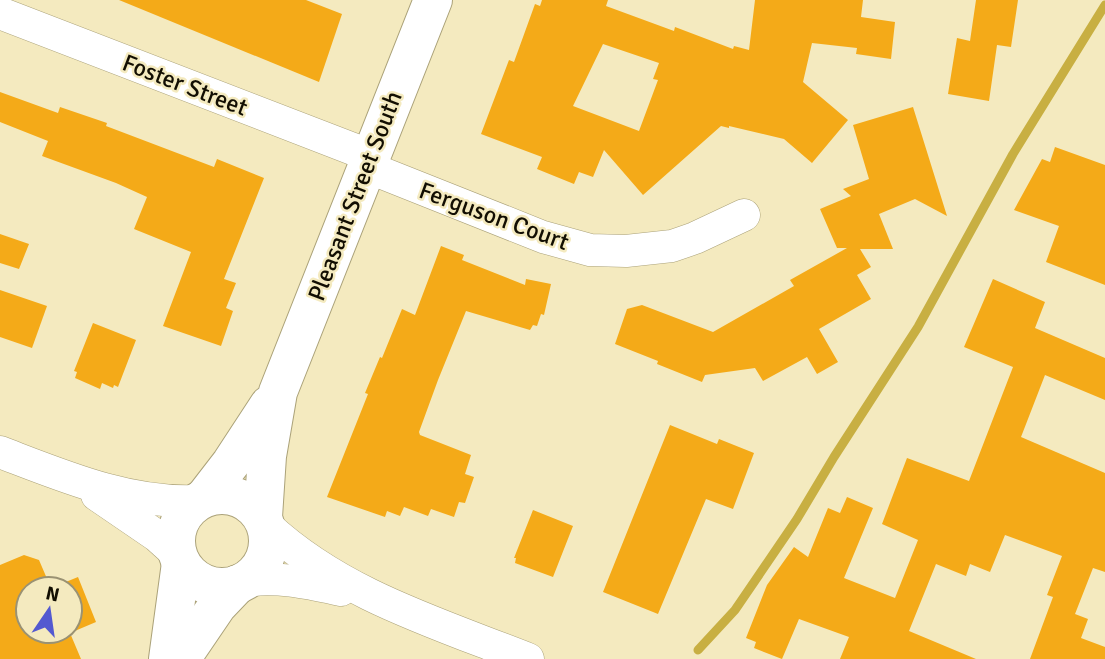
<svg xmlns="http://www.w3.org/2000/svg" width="1105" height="659" font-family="Signika,sans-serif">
<rect width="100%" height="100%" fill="#f4eabf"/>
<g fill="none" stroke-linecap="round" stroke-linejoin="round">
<!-- stream -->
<path stroke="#c8af42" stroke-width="9" d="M698,650L735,610L797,519L834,457L918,327L1013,154L1105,5"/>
</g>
<!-- building -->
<g fill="#f4aa18" fill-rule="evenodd">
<path d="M119,0H306L342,14L319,82Z"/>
<path d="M542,0H608L606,6L674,31L675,27L733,49L734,46L749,50L755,0H863L861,17L895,22L891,59L856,54L857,48L812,43L803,82L848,120L812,163L784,139L729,126V128L721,126L643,195L604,150L593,177L579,172L574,184L537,169L542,157L481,134L509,60L514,62L535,4L540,6ZM603,44L659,63L653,79L658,80L639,131L573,106Z"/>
<path d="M976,0H1018L1011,47L997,45L989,101L948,94L957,38L970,41Z"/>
<path d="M0,92L58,113L60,107L107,123L106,126L214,167L217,159L264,178L224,279L236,283L226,308L233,311L221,346L163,326L191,252L134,229L147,197L116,183L42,156L48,141L0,122Z"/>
<path d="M913,107L947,216L915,199L879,214L893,249H860L871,267L857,275L871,299L819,329L838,362L817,374L807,357L763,381L755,368L705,375L702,382L657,364L658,361L615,344L627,309L642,305L713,332L794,286L790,280L847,248H837L820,209L851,196L843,189L869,179L853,125Z"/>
<path d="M1055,147L1105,165V285L1046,262L1059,226L1014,210L1042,159L1050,162Z"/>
<path d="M0,234L29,244L19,269L0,263Z"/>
<path d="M441,246L464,255L462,260L525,285L526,279L551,284L544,315L541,314L537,326L533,325L530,330L466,311L438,380L419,432L420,435L471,455L465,474L474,477L465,503L459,502L454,517L431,509L428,516L404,507L400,516L387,511L385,517L327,497L368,394L365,393L380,357L382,358L402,309L415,315Z"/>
<path d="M993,279L1045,302L1035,328L1105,358V400L1045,375L1021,437L1105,473V572L1093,568L1075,614L1088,619L1081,638L1105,647V659H1030L1053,597L1047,595L1062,556L1005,535L990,572L970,564L966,576L936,564L909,631L976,659H840L849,637L799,619L782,659L754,648L756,642L746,638L767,585L794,547L808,557L828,508L840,513L847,497L873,508L844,578L895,598L918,540L882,524L907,458L969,481L1013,367L964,347Z"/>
<path d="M0,290L47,306L32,348L0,337Z"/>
<path d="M93,323L136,340L118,387L114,385L113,388L102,383L100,389L75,378L77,372L74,371Z"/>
<path d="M670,425L717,444L719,439L754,453L733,509L706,499L658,614L603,592Z"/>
<path d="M533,510L573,526L553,577L515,563L516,558H514Z"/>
<path d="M24,555L39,560L51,588L78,577L96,622L70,633L81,659H0V565ZM28,589H70V631H28Z"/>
</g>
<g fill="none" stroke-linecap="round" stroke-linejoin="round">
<!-- street casing -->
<g stroke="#aba279" stroke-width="33">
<g id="street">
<path d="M0,13L371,156"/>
<path d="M367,167L543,237L590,250L626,251L672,246L695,238L744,215"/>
<path d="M0,452C63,476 128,504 197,501"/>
<path d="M97,495L157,536L178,555"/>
<path d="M267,526C340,594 437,623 528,659"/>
<path d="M244,581C278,576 308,583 341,590"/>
</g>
</g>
<!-- secondary casing -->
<g stroke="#aba279" stroke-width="40">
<g id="secondary">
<circle cx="222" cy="541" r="46"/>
<path d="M204,498L231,463L269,405"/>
<path d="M263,517L267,456L278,392L433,0"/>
<path d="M168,659L181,563"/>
<path d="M181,659L217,606L238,584"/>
</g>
</g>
<!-- street -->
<use href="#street" stroke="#fff" stroke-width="32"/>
<!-- secondary -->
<use href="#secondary" stroke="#fff" stroke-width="38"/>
</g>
<g text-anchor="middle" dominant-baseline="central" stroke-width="5" stroke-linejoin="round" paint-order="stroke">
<!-- street labels -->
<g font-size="24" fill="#120e02" stroke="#f4eabf">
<text transform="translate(185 85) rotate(21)">Foster Street</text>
<text transform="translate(355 196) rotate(-69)">Pleasant Street South</text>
<text transform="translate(494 216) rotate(20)">Ferguson Court</text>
</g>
</g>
<!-- north arrow -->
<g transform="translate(49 610) rotate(13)"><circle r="33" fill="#f4eabf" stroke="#9a9273" stroke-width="2"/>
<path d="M0-5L12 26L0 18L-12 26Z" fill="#5359d0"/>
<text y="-10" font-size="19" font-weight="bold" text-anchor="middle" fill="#120e02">N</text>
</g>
</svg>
